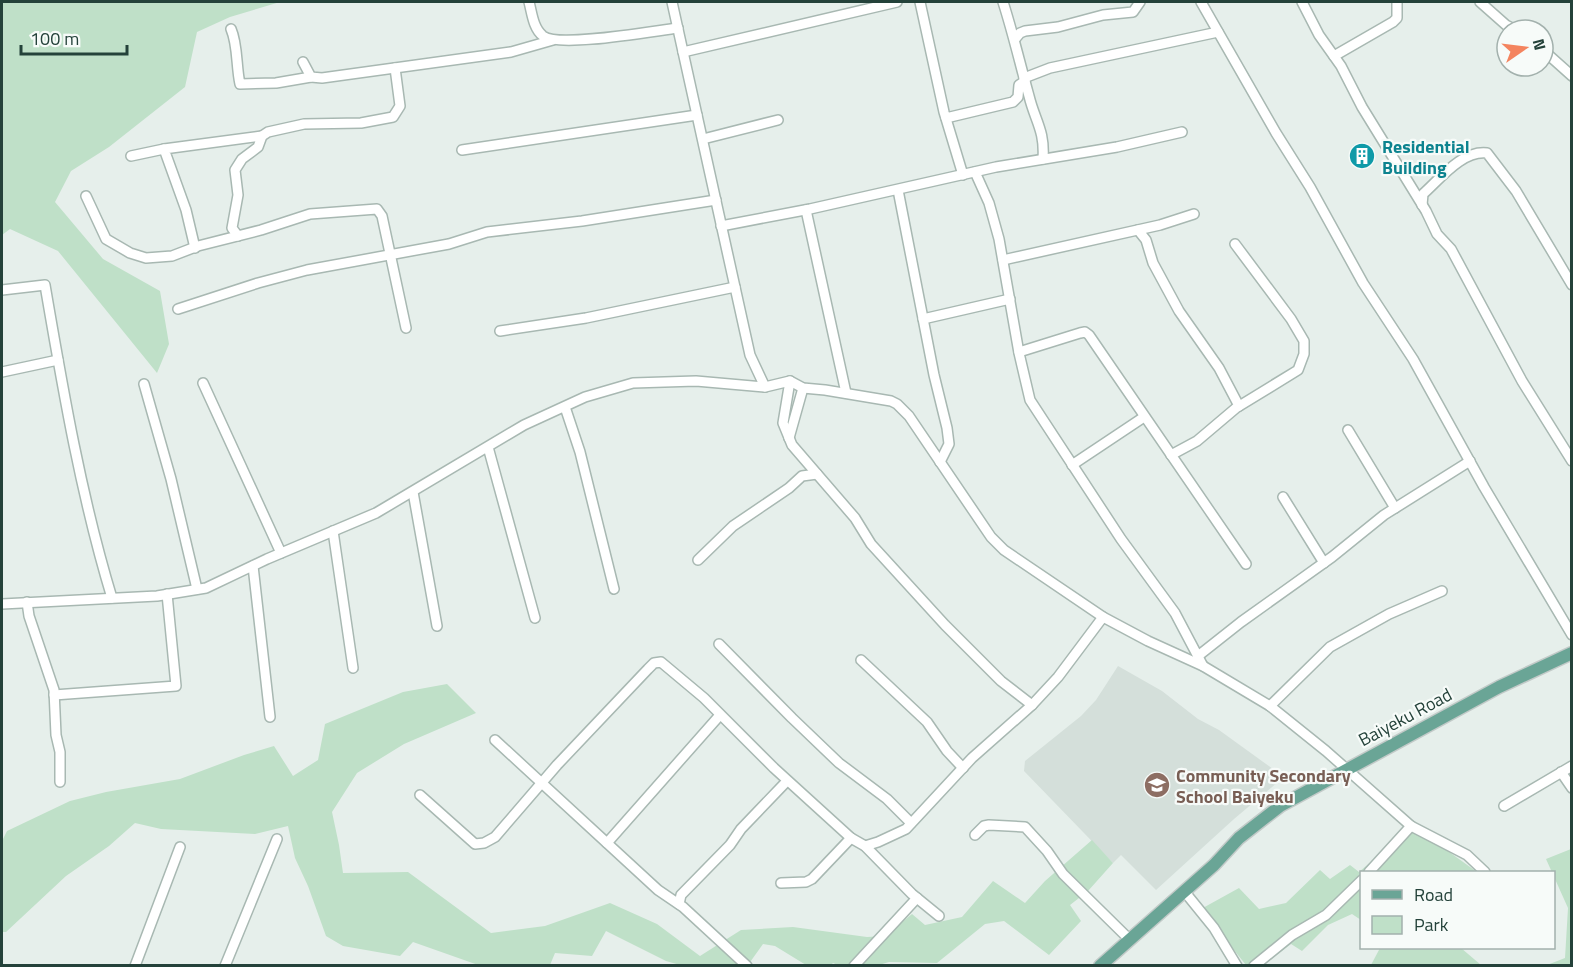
<svg xmlns="http://www.w3.org/2000/svg" width="1573" height="967" font-family="'Titillium Web',sans-serif">
<rect width="100%" height="100%" fill="#e6efeb"/>
<!-- built -->
<path fill="#d4dfda" d="M1118,666L1162,691L1198,719L1219,730L1284,777L1234,819L1156,890L1121,855L1113,863L1024,771L1025,761L1081,716L1096,700Z"/>
<!-- green -->
<g fill="#bfe0c8">
<path d="M2,2H280L230,17L197,32L185,87L109,147L71,171L55,202L103,259L160,291L169,344L157,373L58,251L10,229L2,235Z"/>
<path d="M447,684L476,713L404,744L357,773L332,812L339,845L343,873L408,872L491,933L545,926L610,903L657,924L700,956L741,930L793,927L867,937L885,936L912,914L925,925L962,917L993,881L1025,903L1045,881L1092,840L1113,863L1088,891L1070,905L1081,921L1049,955L1004,921L985,924L937,963L889,962L879,965L840,966L833,963L831,965H806L775,946L763,944L748,965H680L666,961L606,931L592,956L555,953L550,965L481,966L413,942L400,956L343,946L326,936L308,886L295,858L288,826L255,834L161,829L135,823L109,846L66,876L6,932H2V841L7,831L70,801L106,792L180,779L244,755L274,746L293,776L318,760L325,724L403,692Z"/>
<path d="M1413,826L1477,872H1362L1361,920L1352,914L1328,925L1302,951L1291,944L1264,965H1246L1201,909L1239,888L1259,909L1286,903L1320,870L1330,879L1350,865L1359,872Z"/>
<path d="M1571,849V965H1547L1565,958L1568,908L1546,859Z"/>
<path d="M1380,948H1461L1481,965H1371Z"/>
</g>
<g fill="none" stroke-linecap="round" stroke-linejoin="round">
<!-- minor casing -->
<g stroke="#a8b8b2" stroke-width="12">
<g id="minor">
<path d="M529,2C532,13 533,28 543,36C559,48 653,31 678,28"/>
<path d="M672,2L750,355L765,387"/>
<path d="M920,2L944,112L963,175"/>
<path d="M1003,2C1013,33 1020,64 1029,96C1035,121 1045,130 1043,159"/>
<path d="M1201,2L1276,133L1310,187L1363,283L1413,359L1484,487L1572,635"/>
<path d="M1302,2L1319,35L1341,66L1362,107L1426,211L1437,234L1451,249L1522,381L1572,461"/>
<path d="M1480,2L1506,25L1516,30"/>
<path d="M231,29C238,45 236,66 240,84L276,83L311,77"/>
<path d="M1015,39L1020,33L1025,31L1058,27L1103,15L1133,12L1140,2"/>
<path d="M1543,50L1572,76"/>
<path d="M683,52L897,2"/>
<path d="M1334,56L1393,22L1397,18V2"/>
<path d="M303,62L311,77L322,78L511,52L553,40"/>
<path d="M1024,78L1050,68L1218,32"/>
<path d="M946,118L1013,102L1018,97L1019,85L1025,81"/>
<path d="M703,139L778,120"/>
<path d="M462,150L697,115"/>
<path d="M131,156L164,149"/>
<path d="M975,172L989,203L999,239L1019,353L1030,400L1121,539L1175,613L1203,666"/>
<path d="M898,190L934,375L947,428L949,444L940,462"/>
<path d="M86,196L106,239L130,253L146,258L172,256L198,246L261,230L310,214L377,209L382,216L406,328"/>
<path d="M1422,205L1423,194C1440,179 1462,150 1487,153L1516,191L1572,285"/>
<path d="M806,210L846,393"/>
<path d="M721,226L810,209L996,167L1117,147L1182,132"/>
<path d="M1138,230L1146,240L1153,263L1179,311L1219,368L1239,406"/>
<path d="M238,236L232,228L238,195L235,170L242,159L258,147L262,136L268,132L304,124L361,123L393,117L400,106L395,68"/>
<path d="M195,248L186,210L164,149L262,136"/>
<path d="M1003,260L1160,225L1194,214"/>
<path d="M2,290L45,285C63,390 81,496 112,598"/>
<path d="M178,309L258,283L307,270L449,244L487,232L582,221L716,200"/>
<path d="M923,319L1010,299"/>
<path d="M500,331L586,318L735,287"/>
<path d="M1019,352L1080,333L1085,332L1089,335L1246,564"/>
<path d="M2,372L58,360"/>
<path d="M790,381L783,423L792,445L855,518L871,544L945,625L1001,681L1032,705"/>
<path d="M203,383L281,553"/>
<path d="M144,384L171,479L197,589"/>
<path d="M565,407L580,452L614,589"/>
<path d="M1348,430L1395,508"/>
<path d="M789,438L803,388"/>
<path d="M488,447L535,618"/>
<path d="M1171,455L1197,441L1236,408L1298,370L1304,354V341L1291,319L1235,244"/>
<path d="M1072,465L1144,417"/>
<path d="M413,492L437,626"/>
<path d="M1283,497L1324,563"/>
<path d="M333,531L353,668"/>
<path d="M698,560L733,526L789,488L802,476L817,474"/>
<path d="M253,566L270,717"/>
<path d="M27,602L29,616L54,690L56,735L60,752V782"/>
<path d="M2,604L157,596L206,588L267,559L376,513L524,425L585,397L633,383L696,381L765,387L790,381L803,388L825,390L891,401L897,404L909,416L991,537L1004,550L1103,617L1148,641L1203,666L1270,706L1326,751L1411,826L1467,855L1485,872"/>
<path d="M719,644L792,718L839,763L887,799L911,823"/>
<path d="M1198,656L1241,622L1332,557L1384,515L1470,461"/>
<path d="M861,660L927,722L947,751L963,768"/>
<path d="M54,695L176,686L167,594"/>
<path d="M1270,706L1330,647L1389,614L1442,591"/>
<path d="M495,740L658,890L683,907L747,966"/>
<path d="M1561,772L1572,788"/>
<path d="M420,795L475,844L484,843L495,837L557,765L648,669L654,663L661,662L704,698L774,768L851,838L865,846L912,894L939,916"/>
<path d="M1504,806L1572,766"/>
<path d="M975,835L984,826L989,825L1025,827L1047,851L1063,874L1129,939"/>
<path d="M607,843L720,715"/>
<path d="M865,846L878,842L906,829L972,758L1032,705L1058,677L1103,617"/>
<path d="M1369,872L1411,826"/>
<path d="M781,883L806,882L812,879L851,838"/>
<path d="M1184,891L1214,928L1237,966"/>
<path d="M679,904L681,895L730,845L741,829L787,781"/>
<path d="M135,966L180,847"/>
<path d="M225,966L277,839"/>
<path d="M854,966L917,898"/>
<path d="M1254,966L1292,935L1326,915L1362,880"/>
</g>
</g>
<!-- major casing -->
<g stroke="#c2cac8" stroke-width="15">
<path id="major" d="M1100,966L1214,865L1239,838L1280,806L1499,687L1572,653"/>
</g>
<!-- minor -->
<use href="#minor" stroke="#fff" stroke-width="9"/>
<!-- major -->
<use href="#major" stroke="#6aa596" stroke-width="12"/>
</g>
<!-- icons -->
<defs>
<g id="building-disc" transform="scale(1.35)"><circle r="9.5" fill="#0f9aa8" stroke="#f7fbf9"/><path d="M-4-6H4V6H1V3H-1V6H-4ZM-2.5-4.3h1.7v1.8h-1.7ZM.8-4.3h1.7v1.8H.8ZM-2.5-1h1.7V.8h-1.7ZM.8-1h1.7V.8H.8Z" fill="#fff"/></g>
<g id="school-disc" transform="scale(1.35)"><circle r="9.5" fill="#8d6e63" stroke="#f7fbf9"/><path d="M0-5L7-2L0 1L-7-2ZM-4 1L0 2.5L4 1V4Q0 6-4 4Z" fill="#fff"/></g>
</defs>
<g fill-rule="evenodd">
<use href="#building-disc" x="1362" y="156"/>
<use href="#school-disc" x="1157" y="785"/>
</g>
<g text-anchor="middle" dominant-baseline="central" stroke-width="4.5" stroke-linejoin="round" paint-order="stroke">
<!-- culture labels -->
<g font-size="18" font-weight="bold" fill="#0d838f" stroke="#f7fbf9" text-anchor="start">
<text x="1382" y="146">Residential<tspan x="1382" dy="21">Building</tspan></text>
</g>
<!-- street labels -->
<g font-size="18" fill="#24423a" stroke="#f7fbf9">
<text transform="translate(1405 717) rotate(-28)">Baiyeku Road</text>
</g>
<!-- education labels -->
<g font-size="18" font-weight="bold" fill="#785e54" stroke="#f7fbf9" text-anchor="start">
<text x="1176" y="775">Community Secondary<tspan x="1176" dy="21">School Baiyeku</tspan></text>
</g>
</g>
<!-- border -->
<rect width="1573" height="967" fill="none" stroke="#24423a" stroke-width="6"/>
<!-- legend -->
<rect x="1360" y="871" width="195" height="78" fill="#f7fbf9" stroke="#a3b1ad" stroke-width="1.5"/>
<rect x="1372" y="890" width="30" height="9" fill="#6aa596" stroke="#a3b1ad" stroke-width="1.5"/>
<text x="1414" y="901" font-size="18" fill="#24423a">Road</text>
<rect x="1372" y="916" width="30" height="18" fill="#bfe0c8" stroke="#a3b1ad" stroke-width="1.5"/>
<text x="1414" y="931" font-size="18" fill="#24423a">Park</text>
<!-- north arrow -->
<g transform="translate(1525 48) rotate(76)"><circle r="28" fill="#f7fbf9" stroke="#a3b1ad" stroke-width="1.5"/>
<path d="M0-4.5L10 22L0 15L-10 22Z" fill="#f4845f"/>
<text y="-9" font-size="16" font-weight="bold" text-anchor="middle" fill="#24423a">N</text>
</g>
<!-- scale -->
<path d="M21 45v9h106v-9" fill="none" stroke="#24423a" stroke-width="3"/>
<text x="30" y="45" font-size="18" fill="#24423a" stroke="#f7fbf9" stroke-width="4.5" paint-order="stroke">100 m</text>
</svg>
